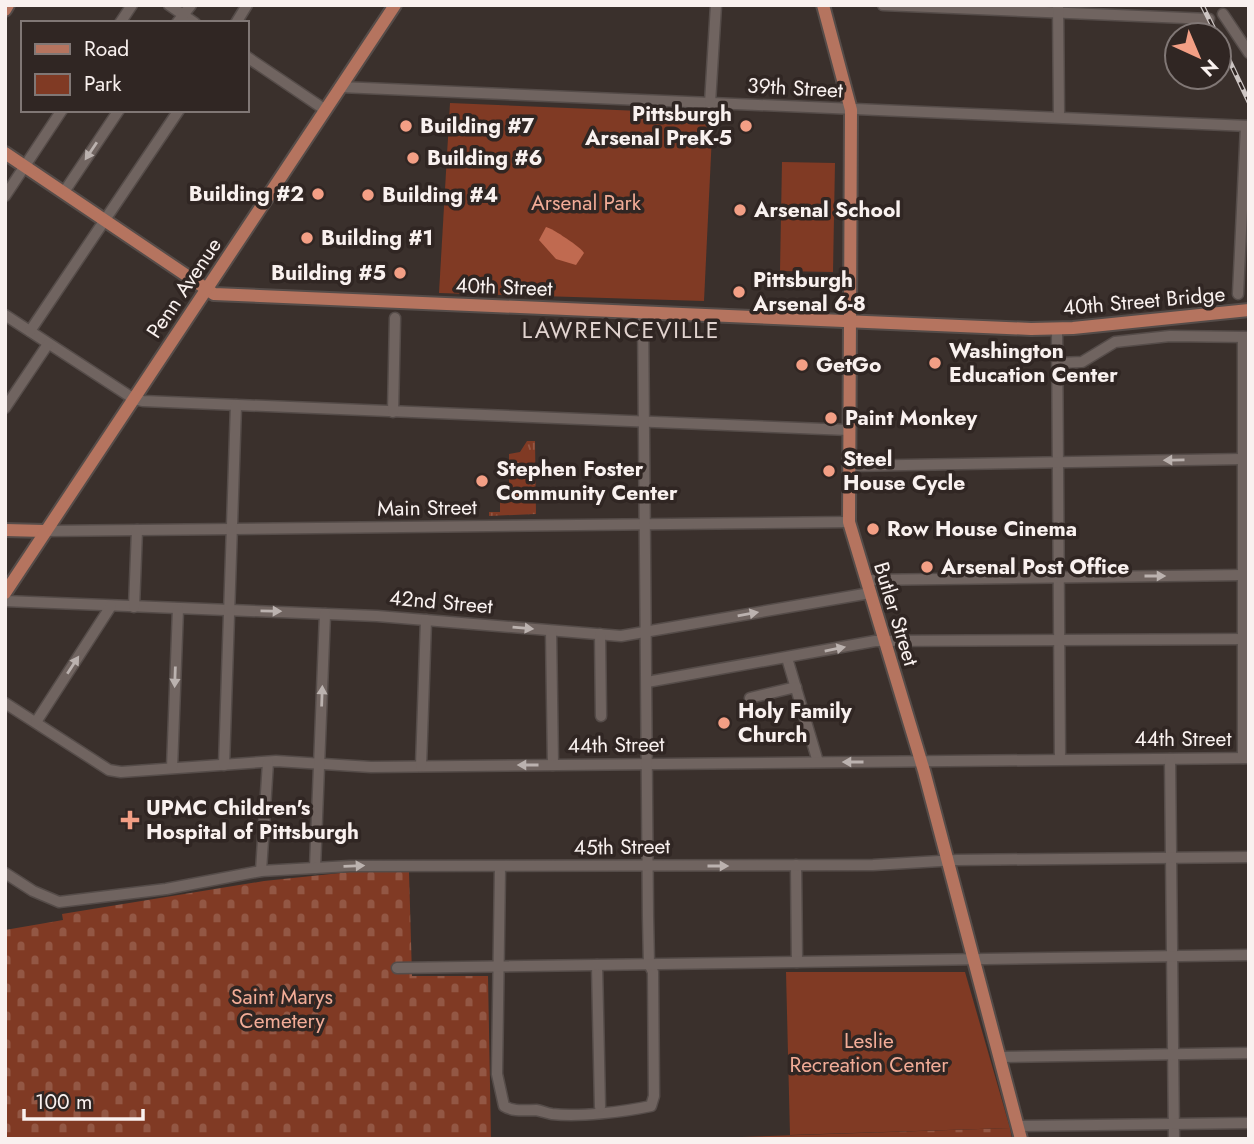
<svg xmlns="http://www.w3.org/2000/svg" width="1254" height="1144" font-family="Jost,sans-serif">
<defs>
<pattern id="grass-tufts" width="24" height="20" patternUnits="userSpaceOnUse" patternTransform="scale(1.75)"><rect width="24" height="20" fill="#803a24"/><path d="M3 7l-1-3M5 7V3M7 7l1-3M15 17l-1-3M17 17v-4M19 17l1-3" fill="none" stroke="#935744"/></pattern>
<pattern id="cemetery-stones" width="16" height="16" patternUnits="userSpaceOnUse" patternTransform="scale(1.75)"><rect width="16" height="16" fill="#803a24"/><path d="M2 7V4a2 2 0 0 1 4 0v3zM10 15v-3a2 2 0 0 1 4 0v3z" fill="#935744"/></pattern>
</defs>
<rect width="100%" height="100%" fill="#3a302c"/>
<!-- grass -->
<path fill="url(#grass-tufts)" d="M527,441H535L536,514L489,516V512H500V500L509,499V454L520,452Z"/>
<!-- cemetery -->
<g fill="url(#cemetery-stones)">
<path d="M350,872H409L412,976H488L491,1139H5V930L63,920L62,914L264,881Z"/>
<path d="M1010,1128L1012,1139H683Z"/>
</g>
<!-- green -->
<g fill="#803a24">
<path d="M450,103L713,114L704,301L439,293Z"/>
<path d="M782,162L835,163L833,272L780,271Z"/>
<path d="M786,972H965L1010,1128L790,1135Z"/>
</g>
<!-- water -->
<path fill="#c06a50" d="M546,227C552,228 582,248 584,253L576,265L556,259L539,240Z"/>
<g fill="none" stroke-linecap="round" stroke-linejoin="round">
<!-- minor casing -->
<g stroke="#554c49" stroke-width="13">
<g id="minor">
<path d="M169,5L195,23"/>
<path d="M883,5L1209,19"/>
<path d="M1058,5L1059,117"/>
<path d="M1223,14L1249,53"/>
<path d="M120,23L132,5"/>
<path d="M177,23L191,5"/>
<path d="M236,23L247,5"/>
<path d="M247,57L324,109"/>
<path d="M340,87L1249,126"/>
<path d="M710,103L716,5"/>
<path d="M64,192L119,110"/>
<path d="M5,196L62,110"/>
<path d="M1238,294L1246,126"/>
<path d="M5,315L134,399L143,401L849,430"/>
<path d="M1057,329L1060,759"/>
<path d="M30,331L179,110"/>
<path d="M1059,363L1082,362L1115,342L1170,336L1248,337"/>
<path d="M5,408L48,344"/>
<path d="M393,412L395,318"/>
<path d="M849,466L1242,459"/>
<path d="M45,531L849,522"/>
<path d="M866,580L1243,575"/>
<path d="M5,601L377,616L621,636L870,593"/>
<path d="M134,607L137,530"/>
<path d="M551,631L553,765"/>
<path d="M600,634L601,716"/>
<path d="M787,658L818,762"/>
<path d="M647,682L875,641L1249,639"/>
<path d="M750,698L796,687"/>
<path d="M5,703L109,770L121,772L276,761L371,767L1249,758"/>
<path d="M36,722L111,606"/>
<path d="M1243,758V337"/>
<path d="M1170,759L1174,1139"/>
<path d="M224,765L236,405"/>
<path d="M421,766L426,620"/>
<path d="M172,768L178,609"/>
<path d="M796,865L797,962"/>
<path d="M315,868L325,614"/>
<path d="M500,868L497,1074L504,1106C513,1112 525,1110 536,1110C542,1111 546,1113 552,1114C580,1117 623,1112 651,1106L654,1096L653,972L649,964L648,917L643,312"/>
<path d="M261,871L268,762"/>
<path d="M5,873L33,891L59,902L166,889L261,871L350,866L873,865L957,860L1249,857"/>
<path d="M597,965L600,1107"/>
<path d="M397,968L1249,955"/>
<path d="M999,1057L1249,1053"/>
<path d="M1018,1126L1249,1123"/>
</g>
</g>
<!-- major casing -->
<g stroke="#554c49" stroke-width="16">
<g id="major">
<path d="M823,5L851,110L849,522L924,771L1021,1139"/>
<path d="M5,10L8,5"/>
<path d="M5,153L214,294L1031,329L1073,328L1249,310"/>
<path d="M5,530L45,531"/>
<path d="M5,593L395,5"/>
</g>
</g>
<!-- minor -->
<use href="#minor" stroke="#706460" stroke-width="10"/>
<!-- major -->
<use href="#major" stroke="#b5745f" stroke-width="12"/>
<!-- rail casing -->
<g stroke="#cdc5c3" stroke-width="5">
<g id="rail">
<path d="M1202,5L1217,35"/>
<path d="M1219,39L1249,102"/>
</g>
</g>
<!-- rail -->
<use href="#rail" stroke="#302623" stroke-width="2.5" stroke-dasharray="8" stroke-linecap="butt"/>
</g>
<!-- one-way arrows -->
<defs><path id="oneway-solid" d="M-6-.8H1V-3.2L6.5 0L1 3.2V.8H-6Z" transform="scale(1.75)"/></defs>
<g fill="#bbb2af">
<use href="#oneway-solid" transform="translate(91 151) rotate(124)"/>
<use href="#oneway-solid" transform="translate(1174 460) rotate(179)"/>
<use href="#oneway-solid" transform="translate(1155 576)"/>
<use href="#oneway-solid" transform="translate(271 611) rotate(1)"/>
<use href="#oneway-solid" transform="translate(748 614) rotate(-10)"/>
<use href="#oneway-solid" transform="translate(523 628) rotate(5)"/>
<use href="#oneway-solid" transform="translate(835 649) rotate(-11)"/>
<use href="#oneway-solid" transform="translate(73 665) rotate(-57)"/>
<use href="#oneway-solid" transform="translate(175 677) rotate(92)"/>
<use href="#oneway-solid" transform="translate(322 696) rotate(-88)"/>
<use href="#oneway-solid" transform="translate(853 762) rotate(180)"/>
<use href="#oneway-solid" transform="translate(528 765) rotate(180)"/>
<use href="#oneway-solid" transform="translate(354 866) rotate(-2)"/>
<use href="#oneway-solid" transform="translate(718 866)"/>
</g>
<!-- markers -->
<g fill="#f39f85" stroke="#302623" stroke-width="2.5">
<circle cx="406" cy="126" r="7"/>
<circle cx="746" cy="126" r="7"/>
<circle cx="413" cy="158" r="7"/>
<circle cx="318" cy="194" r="7"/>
<circle cx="368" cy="195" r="7"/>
<circle cx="740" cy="210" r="7"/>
<circle cx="307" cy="238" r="7"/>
<circle cx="400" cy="273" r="7"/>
<circle cx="739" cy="292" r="7"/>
<circle cx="935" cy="363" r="7"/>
<circle cx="802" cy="365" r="7"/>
<circle cx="831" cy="418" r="7"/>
<circle cx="829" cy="471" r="7"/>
<circle cx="482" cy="481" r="7"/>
<circle cx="873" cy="529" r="7"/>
<circle cx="927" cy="567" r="7"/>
<circle cx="724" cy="723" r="7"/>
<path d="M126.5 809.5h7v7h7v7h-7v7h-7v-7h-7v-7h7z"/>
</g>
<g text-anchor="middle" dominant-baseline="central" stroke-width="7" stroke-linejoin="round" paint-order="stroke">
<!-- street labels -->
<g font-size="21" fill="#f9f1ef" stroke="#302623">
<text transform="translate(795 88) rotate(3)">39th Street</text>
<text transform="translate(504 287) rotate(2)">40th Street</text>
<text transform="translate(184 288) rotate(-56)">Penn Avenue</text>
<text transform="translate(1144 301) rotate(-5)">40th Street Bridge</text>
<text transform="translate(427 508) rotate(-1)">Main Street</text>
<text transform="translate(441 602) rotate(5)">42nd Street</text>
<text transform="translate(896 614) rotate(73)">Butler Street</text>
<text x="1183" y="739">44th Street</text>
<text transform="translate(616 745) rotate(-1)">44th Street</text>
<text transform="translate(622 847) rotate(-1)">45th Street</text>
</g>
<!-- poi labels -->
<g font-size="21" font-weight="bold" fill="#f9f1ef" stroke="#302623" text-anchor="start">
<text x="732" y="114" text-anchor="end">Pittsburgh<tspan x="732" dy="24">Arsenal PreK-5</tspan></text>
<text x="420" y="126">Building #7</text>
<text x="427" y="158">Building #6</text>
<text x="304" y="194" text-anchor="end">Building #2</text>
<text x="382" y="195">Building #4</text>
<text x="754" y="210">Arsenal School</text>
<text x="321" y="238">Building #1</text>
<text x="386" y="273" text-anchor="end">Building #5</text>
<text x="753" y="280">Pittsburgh<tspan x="753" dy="24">Arsenal 6-8</tspan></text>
<text x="949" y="351">Washington<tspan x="949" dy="24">Education Center</tspan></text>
<text x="816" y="365">GetGo</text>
<text x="845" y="418">Paint Monkey</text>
<text x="843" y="459">Steel<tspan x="843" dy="24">House Cycle</tspan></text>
<text x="496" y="469">Stephen Foster<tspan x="496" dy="24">Community Center</tspan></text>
<text x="887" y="529">Row House Cinema</text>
<text x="941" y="567">Arsenal Post Office</text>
<text x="738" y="711">Holy Family<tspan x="738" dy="24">Church</tspan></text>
<text x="146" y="808">UPMC Children's<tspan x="146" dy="24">Hospital of Pittsburgh</tspan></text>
</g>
<!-- park labels -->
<g font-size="21" fill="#f2ac97" stroke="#302623">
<text x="586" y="203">Arsenal Park</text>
<text x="282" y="997">Saint Marys<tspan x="282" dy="24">Cemetery</tspan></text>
<text x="869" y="1041">Leslie<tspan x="869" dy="24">Recreation Center</tspan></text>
</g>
<!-- neighbourhood labels -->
<g font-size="23" letter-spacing="2" fill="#e2d4d0" stroke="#302623">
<text x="621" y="330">LAWRENCEVILLE</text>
</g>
</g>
<!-- border -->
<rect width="1254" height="1144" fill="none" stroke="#f9f1ef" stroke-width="14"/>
<!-- legend -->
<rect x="21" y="21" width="228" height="91" fill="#302623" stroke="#807775" stroke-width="2"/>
<rect x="35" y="44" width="35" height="10" fill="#b5745f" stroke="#807775" stroke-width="2"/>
<text x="84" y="56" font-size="21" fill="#f9f1ef">Road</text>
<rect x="35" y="74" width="35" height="21" fill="#803a24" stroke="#807775" stroke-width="2"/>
<text x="84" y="91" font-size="21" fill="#f9f1ef">Park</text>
<!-- north arrow -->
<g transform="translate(1198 56) rotate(136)"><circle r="33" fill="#302623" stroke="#807775" stroke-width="2"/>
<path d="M0-5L12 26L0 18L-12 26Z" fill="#f39f85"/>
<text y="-10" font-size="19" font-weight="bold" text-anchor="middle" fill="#f9f1ef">N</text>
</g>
<!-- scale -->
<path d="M24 1109v10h119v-10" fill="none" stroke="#f9f1ef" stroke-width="3.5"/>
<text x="35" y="1109" font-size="21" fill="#f9f1ef" stroke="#302623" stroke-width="5" paint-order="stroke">100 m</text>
</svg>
